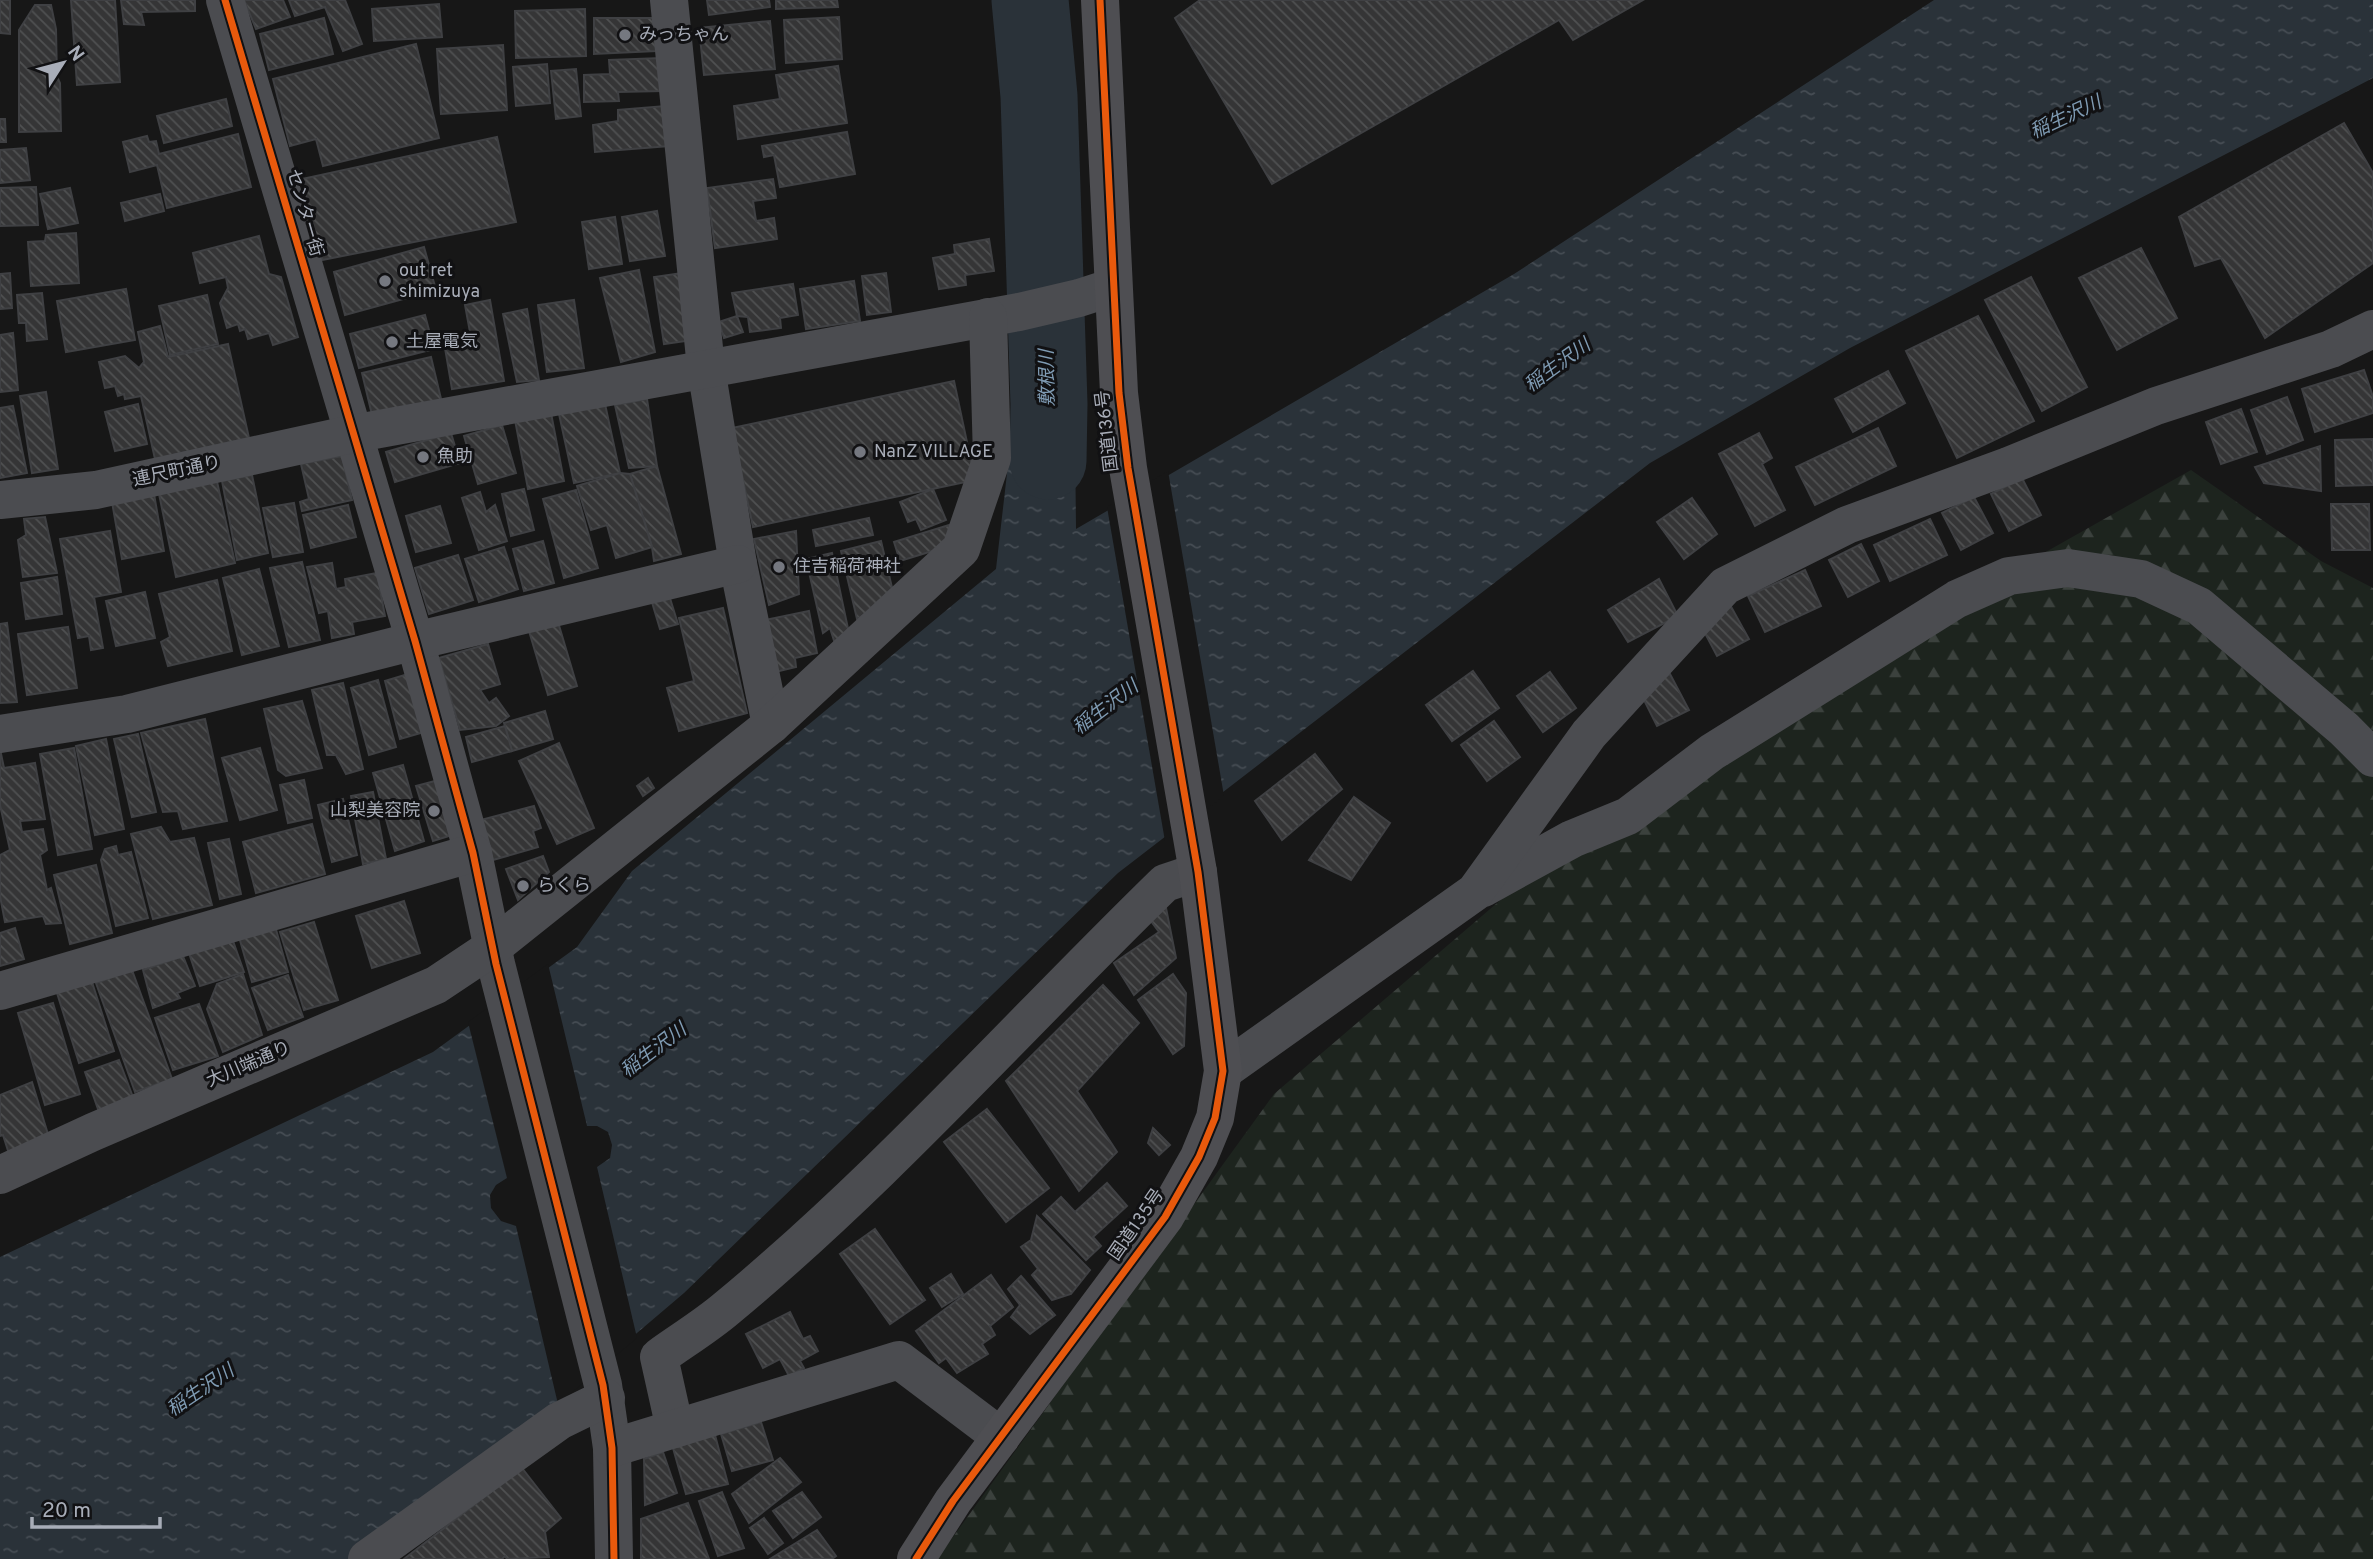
<svg xmlns="http://www.w3.org/2000/svg" width="2373" height="1559" font-family="Overpass,'Noto Sans JP',sans-serif">
<defs>
<pattern id="forest-firs" width="22" height="20" patternUnits="userSpaceOnUse" patternTransform="scale(1.75)"><rect width="22" height="20" fill="#1d241e"/><path d="M5 1l3.5 6h-7zM16 11l3.5 6h-7z" fill="#3b413d"/></pattern>
<pattern id="water-ripples" width="26" height="14" patternUnits="userSpaceOnUse" patternTransform="scale(1.75)"><rect width="26" height="14" fill="#2a3239"/><path d="M2 4q2-2 4 0t4 0M15 11q2-2 4 0t4 0" fill="none" stroke="#464d54"/></pattern>
<pattern id="building-back-hatch" width="6" height="6" patternUnits="userSpaceOnUse" patternTransform="scale(1.75)"><rect width="6" height="6" fill="#353536"/><path d="M-1 5l2 2M0 0l6 6M5-1l2 2" fill="none" stroke="#4f5051"/></pattern>
</defs>
<rect width="100%" height="100%" fill="#171717"/>
<!-- forest -->
<path fill="url(#forest-firs)" d="M2191,470L2321,561L2373,588V1559H937L1274,1094L1572,839L2028,562Z"/>
<!-- water -->
<path fill="url(#water-ripples)" d="M1934,0H2373V78L1850,348L1650,463L1118,873L684,1293L557,1401L350,1559H0V1257L433,1052L577,947L632,871L996,569L1021,352L1074,354L1076,529L1514,274Z"/>
<!-- pier -->
<g fill="#171717">
<path d="M1168,471L1224,796L1165,841L1107,507Z"/>
<path d="M548,964L587,1126H597L608,1132L612,1145L610,1158L597,1167L637,1338L558,1404L516,1226L501,1221L491,1208L490,1195L496,1185L507,1178L468,1022Z"/>
</g>
<g fill="none" stroke-linecap="round" stroke-linejoin="round">
<!-- river -->
<path stroke="#2a3239" stroke-width="77" d="M1030,0L1039,96L1049,404L1048,461"/>
</g>
<!-- building -->
<g fill="url(#building-back-hatch)" stroke="#3f4043" stroke-width="2">
<path d="M0,0H10V34L0,33Z"/>
<path d="M71,0H115L120,82L77,85Z"/>
<path d="M121,0H195V11L141,12L144,25L124,24Z"/>
<path d="M244,0H283L290,17L256,29Z"/>
<path d="M289,0H345L362,44L343,51L325,7L295,16Z"/>
<path d="M707,0H769L770,7L709,15Z"/>
<path d="M776,0H837L838,7L776,9Z"/>
<path d="M1200,0H1643L1573,40L1559,20L1272,184L1175,18Z"/>
<path d="M439,4L442,37L374,41L372,9Z"/>
<path d="M35,5H51L56,29L57,77L60,83L61,131L19,132V30Z"/>
<path d="M585,9L586,56L516,58L515,11Z"/>
<path d="M839,17L842,59L786,63L784,20Z"/>
<path d="M324,18L333,54L269,70L260,34Z"/>
<path d="M594,18H655L656,51L594,54Z"/>
<path d="M770,21L775,69L704,75L699,28Z"/>
<path d="M416,44L439,138L323,166L316,139L290,146L273,79Z"/>
<path d="M503,45L507,110L441,114L437,49Z"/>
<path d="M661,58L662,91L618,92L619,101L584,102V75L610,74L609,60Z"/>
<path d="M547,64L550,103L516,106L513,67Z"/>
<path d="M838,66L847,123L738,139L734,106L780,99L776,75Z"/>
<path d="M576,69L581,116L556,119L551,71Z"/>
<path d="M226,99L232,126L164,143L157,116Z"/>
<path d="M665,106L669,146L595,152L593,125L618,121V110Z"/>
<path d="M0,119H5L6,142H0Z"/>
<path d="M2344,123L2373,173V263L2265,338L2221,258L2195,266L2179,217Z"/>
<path d="M847,132L855,174L780,187L774,155L764,157L762,146Z"/>
<path d="M238,134L251,187L167,208L157,165L130,172L123,142L147,136L149,142L156,141L159,154Z"/>
<path d="M497,137L516,222L322,260L302,179Z"/>
<path d="M26,148L30,180L0,183V150Z"/>
<path d="M773,179L776,198L753,201L756,221L774,218L777,239L715,248L707,188Z"/>
<path d="M36,187L38,225L0,226V188Z"/>
<path d="M70,188L78,223L48,229L40,194Z"/>
<path d="M160,194L164,211L125,221L121,203Z"/>
<path d="M657,211L665,256L630,261L622,217Z"/>
<path d="M615,217L622,264L589,269L582,222Z"/>
<path d="M76,233L79,283L31,286L28,242L45,241L46,235Z"/>
<path d="M259,236L269,274L281,277L298,337L273,345L269,333L248,339L245,329L240,331L238,324L227,328L220,303L228,288L226,277L200,283L193,253Z"/>
<path d="M989,239L994,271L965,275L966,285L939,289L933,258L955,254L954,245Z"/>
<path d="M424,247L436,290L345,315L334,272Z"/>
<path d="M2141,248L2177,318L2117,350L2079,278Z"/>
<path d="M639,270L655,352L621,362L600,278Z"/>
<path d="M10,273L12,308L0,309V274Z"/>
<path d="M683,273L693,340L664,344L654,277Z"/>
<path d="M886,273L891,312L867,315L862,276Z"/>
<path d="M2031,277L2087,387L2042,411L1985,300Z"/>
<path d="M854,281L860,321L806,329L800,289Z"/>
<path d="M793,284L798,315L780,318L781,328L750,332L748,317L737,316L732,293Z"/>
<path d="M126,289L135,340L66,352L57,301Z"/>
<path d="M42,293L47,339L27,341L26,323H19L17,295Z"/>
<path d="M207,295L218,344L170,355L159,306Z"/>
<path d="M490,300L504,381L452,389L445,348L472,343L465,305Z"/>
<path d="M574,300L584,368L547,372L538,305Z"/>
<path d="M527,309L539,380L517,382L503,314Z"/>
<path d="M425,315L434,349L359,368L350,334Z"/>
<path d="M737,316L743,332L724,338L719,322Z"/>
<path d="M1978,316L2034,421L1957,458L1906,351Z"/>
<path d="M160,326L168,357L228,344L249,438L155,459L141,396L125,399L124,394L118,396L115,386L105,388L99,362L125,356L139,368L144,362L138,332Z"/>
<path d="M13,333L18,390L0,392V335Z"/>
<path d="M431,357L442,403L373,419L362,373Z"/>
<path d="M2364,370L2373,397V413L2315,432L2302,389Z"/>
<path d="M1888,371L1905,403L1853,432L1835,399Z"/>
<path d="M954,381L975,480L753,527L732,428Z"/>
<path d="M46,392L58,469L32,473L20,396Z"/>
<path d="M2287,397L2303,440L2267,454L2251,410Z"/>
<path d="M647,399L657,466L629,468L615,405Z"/>
<path d="M138,404L147,444L115,451L105,412Z"/>
<path d="M605,404L620,473L574,483L559,414Z"/>
<path d="M13,406L27,473L0,478V408Z"/>
<path d="M2241,409L2257,452L2221,464L2206,422Z"/>
<path d="M551,413L564,481L528,489L515,420Z"/>
<path d="M502,425L516,473L478,484L464,436Z"/>
<path d="M1878,428L1896,466L1815,505L1796,467Z"/>
<path d="M451,433L460,463L395,482L386,452Z"/>
<path d="M1759,433L1772,458L1762,464L1785,510L1755,526L1719,454Z"/>
<path d="M2373,439V485L2336,486L2335,440Z"/>
<path d="M2320,446L2321,491L2264,483L2255,467Z"/>
<path d="M342,456L352,500L302,511L300,502L309,499L301,464Z"/>
<path d="M657,466L681,554L654,561L652,547L630,474Z"/>
<path d="M620,473L630,474L652,547L616,558L607,525L591,530L577,486Z"/>
<path d="M252,475L268,553L237,560L222,481Z"/>
<path d="M216,477L235,563L176,577L158,489Z"/>
<path d="M2022,478L2041,515L2009,531L1991,494Z"/>
<path d="M524,489L534,530L511,536L502,494Z"/>
<path d="M933,489L946,520L921,530L916,519L908,522L900,502Z"/>
<path d="M576,490L598,568L564,578L543,499Z"/>
<path d="M480,492L486,512L495,505L507,541L479,550L462,498Z"/>
<path d="M154,494L164,551L122,559L112,502Z"/>
<path d="M1974,497L1993,533L1961,550L1942,513Z"/>
<path d="M1692,498L1717,534L1684,559L1657,522Z"/>
<path d="M294,503L303,552L273,557L263,508Z"/>
<path d="M2331,504H2369L2370,550H2332Z"/>
<path d="M348,505L356,537L311,548L303,515Z"/>
<path d="M440,506L451,543L416,552L406,516Z"/>
<path d="M45,517L57,573L23,577L18,540L26,535L24,519Z"/>
<path d="M869,518L873,535L816,546L813,530Z"/>
<path d="M1930,519L1947,555L1890,581L1874,545Z"/>
<path d="M949,525L955,544L900,561L894,542Z"/>
<path d="M110,531L121,592L94,597L103,648L91,650L89,636L78,638L60,539Z"/>
<path d="M796,531L799,594L769,605L754,539Z"/>
<path d="M543,541L554,583L524,591L513,549Z"/>
<path d="M881,541L894,596L857,619L841,551Z"/>
<path d="M1861,544L1879,581L1848,597L1829,560Z"/>
<path d="M504,547L518,589L479,602L465,559Z"/>
<path d="M832,553L850,638L836,647L830,628L823,633L806,559Z"/>
<path d="M458,555L473,600L429,614L415,568Z"/>
<path d="M302,562L320,640L289,647L270,568Z"/>
<path d="M332,563L336,589L346,587L345,579L377,573L385,616L352,622L354,634L332,638L328,611L319,613L307,567Z"/>
<path d="M259,569L279,646L242,655L223,578Z"/>
<path d="M1805,570L1821,606L1765,632L1748,596Z"/>
<path d="M57,577L62,614L26,619L21,583Z"/>
<path d="M1659,579L1678,616L1628,642L1608,610Z"/>
<path d="M217,580L232,651L168,666L161,642L170,637L159,594Z"/>
<path d="M145,592L155,638L116,646L106,601Z"/>
<path d="M669,595L678,624L660,629L651,599Z"/>
<path d="M1729,603L1749,639L1717,656L1698,620Z"/>
<path d="M723,608L747,713L679,731L667,688L694,681L679,618Z"/>
<path d="M809,611L817,653L795,658L796,667L775,672L765,620Z"/>
<path d="M558,622L577,686L548,695L529,631Z"/>
<path d="M7,623L17,702L0,703V624Z"/>
<path d="M68,627L77,688L27,695L18,634Z"/>
<path d="M488,644L500,684L480,690L489,703L496,698L509,716L496,726L460,730L439,658Z"/>
<path d="M1473,671L1499,708L1452,741L1426,705Z"/>
<path d="M1550,672L1576,708L1543,732L1517,696Z"/>
<path d="M408,674L424,732L400,739L385,681Z"/>
<path d="M1670,674L1689,710L1657,726L1639,690Z"/>
<path d="M378,680L396,747L369,755L351,688Z"/>
<path d="M343,683L363,769L346,774L336,755H327L312,690Z"/>
<path d="M302,701L322,768L286,776L278,770L264,709Z"/>
<path d="M545,711L553,739L512,751L504,723Z"/>
<path d="M205,719L227,821L183,829L178,811L163,812L141,733Z"/>
<path d="M1494,721L1520,757L1487,781L1461,745Z"/>
<path d="M505,726L512,751L472,762L466,737Z"/>
<path d="M138,734L156,812L132,817L114,739Z"/>
<path d="M106,739L124,829L95,835L76,746Z"/>
<path d="M559,743L594,828L557,844L519,761Z"/>
<path d="M74,748L92,849L58,855L40,754Z"/>
<path d="M260,748L277,810L240,820L222,758Z"/>
<path d="M0,749L4,768L35,763L45,819L20,821L22,832L43,829L47,850L40,855L47,890L51,888L61,923L46,924L43,916L5,922L0,896V855L10,850L0,805Z"/>
<path d="M1315,754L1342,789L1282,840L1255,801Z"/>
<path d="M403,765L424,841L395,851L373,773Z"/>
<path d="M648,778L654,788L643,796L637,786Z"/>
<path d="M304,780L312,818L288,823L280,785Z"/>
<path d="M435,781L452,835L433,841L416,786Z"/>
<path d="M373,792L386,859L363,864L351,796Z"/>
<path d="M1354,797L1390,823L1351,880L1309,860Z"/>
<path d="M343,799L357,855L332,862L318,805Z"/>
<path d="M534,806L541,828L533,831L538,847L493,860L481,820Z"/>
<path d="M312,824L325,874L256,893L243,842Z"/>
<path d="M161,827L170,842L194,838L212,905L153,919L131,834Z"/>
<path d="M229,839L241,894L220,899L208,843Z"/>
<path d="M116,846L118,855L131,852L148,918L116,926L101,860L105,849Z"/>
<path d="M543,856L549,872L518,900L506,869Z"/>
<path d="M96,865L112,933L70,944L54,875Z"/>
<path d="M404,901L420,953L372,968L356,916Z"/>
<path d="M1166,908L1176,958L1134,995L1114,963L1159,932L1148,917Z"/>
<path d="M314,922L338,1000L304,1010L280,932Z"/>
<path d="M275,926L288,972L252,982L239,937Z"/>
<path d="M15,928L24,959L0,966V933Z"/>
<path d="M232,938L244,972L200,986L189,953Z"/>
<path d="M183,956L195,986L177,993L180,998L153,1008L143,970Z"/>
<path d="M132,970L172,1079L135,1092L96,983Z"/>
<path d="M243,974L262,1035L223,1052L207,1009L217,984Z"/>
<path d="M1173,974L1186,993L1184,1046L1173,1054L1138,1000Z"/>
<path d="M288,975L303,1017L268,1030L252,988Z"/>
<path d="M92,982L114,1051L79,1063L57,993Z"/>
<path d="M1103,985L1139,1023L1077,1091L1117,1152L1079,1191L1006,1081Z"/>
<path d="M53,1003L80,1094L45,1105L18,1013Z"/>
<path d="M199,1004L218,1056L173,1070L155,1018Z"/>
<path d="M119,1060L134,1100L99,1112L85,1072Z"/>
<path d="M32,1082L51,1144L10,1157L3,1135L0,1136V1095Z"/>
<path d="M987,1109L1049,1188L1006,1222L944,1142Z"/>
<path d="M1153,1128L1170,1145L1159,1155L1148,1143Z"/>
<path d="M1107,1183L1127,1206L1093,1237L1101,1246L1086,1260L1043,1214L1061,1197L1075,1212Z"/>
<path d="M1037,1216L1090,1270L1071,1294L1052,1300L1032,1275L1038,1269L1021,1247L1031,1240Z"/>
<path d="M875,1229L925,1300L890,1324L840,1254Z"/>
<path d="M951,1274L963,1294L942,1307L930,1288Z"/>
<path d="M991,1275L1013,1307L990,1326L995,1335L982,1344L988,1354L957,1373L946,1358L939,1363L916,1331Z"/>
<path d="M1021,1276L1055,1315L1030,1334L1011,1317L1020,1305L1008,1289Z"/>
<path d="M790,1312L803,1339L810,1336L818,1351L800,1361L804,1368L789,1376L780,1359L763,1368L746,1334Z"/>
<path d="M761,1422L773,1460L732,1471L721,1434Z"/>
<path d="M715,1435L728,1484L686,1494L673,1448Z"/>
<path d="M663,1452L677,1493L645,1505L644,1459Z"/>
<path d="M780,1458L801,1482L749,1523L732,1494Z"/>
<path d="M522,1468L561,1518L545,1532L549,1557L507,1559L505,1556L502,1559H404Z"/>
<path d="M722,1492L744,1548L718,1556L699,1501Z"/>
<path d="M802,1492L821,1517L793,1538L773,1511Z"/>
<path d="M688,1503L709,1559H641V1519Z"/>
<path d="M764,1518L783,1543L768,1554L750,1528Z"/>
<path d="M817,1530L836,1556L832,1559H770Z"/>
</g>
<g fill="none" stroke-linecap="round" stroke-linejoin="round">
<!-- minor -->
<g stroke="#4b4c50" stroke-width="38">
<path d="M225,0L415,641L473,853L496,964L603,1385L612,1448L614,1559"/>
<path d="M669,0L706,368L738,564L771,725"/>
<path d="M0,500L96,490L352,434L1019,312L1079,298L1113,287"/>
<path d="M0,734L127,714L415,641L738,564"/>
<path d="M1483,888L1572,839L1628,816L1712,752L1957,599L2009,576L2068,568L2141,579L2199,606L2344,729L2373,758"/>
<path d="M0,991L473,853"/>
<path d="M1223,1071L1475,892L1589,734L1725,586L1847,525L2008,466L2156,406L2331,349L2373,329"/>
<path d="M0,1175L93,1132L436,985L493,947L771,725L961,549L992,458L988,317"/>
<path d="M675,1429L659,1357C681,1341 706,1326 727,1308C884,1178 1019,1025 1165,883L1198,872"/>
<path d="M612,1448L899,1360L1001,1437"/>
<path d="M367,1559L559,1421L606,1398"/>
</g>
<!-- trunk -->
<path stroke="#4e4e52" stroke-width="38" d="M916,1559L953,1501L1165,1217L1199,1157L1215,1118L1223,1071L1198,872L1128,468L1119,393L1100,0"/>
<!-- cycleway casing -->
<g stroke="#111113" stroke-width="11">
<g id="cycleway">
<path d="M225,0L415,641L473,853L496,964L603,1385L612,1448L614,1559"/>
<path d="M916,1559L953,1501L1165,1217L1199,1157L1215,1118L1223,1071L1198,872L1128,468L1119,393L1100,0"/>
</g>
</g>
<!-- cycleway -->
<use href="#cycleway" stroke="#e8590c" stroke-width="7"/>
</g>
<!-- markers -->
<g fill="#757880" stroke="#111113" stroke-width="2.5">
<circle cx="625" cy="35" r="7"/>
<circle cx="385" cy="281" r="7"/>
<circle cx="392" cy="342" r="7"/>
<circle cx="860" cy="452" r="7"/>
<circle cx="423" cy="457" r="7"/>
<circle cx="779" cy="567" r="7"/>
<circle cx="434" cy="811" r="7"/>
<circle cx="523" cy="886" r="7"/>
</g>
<g text-anchor="middle" dominant-baseline="central" stroke-width="6" stroke-linejoin="round" paint-order="stroke">
<!-- poi labels -->
<g font-size="18" fill="#a8adb8" stroke="#111113" text-anchor="start">
<text x="639" y="35">みっちゃん</text>
<text x="399" y="271">out ret<tspan x="399" dy="21">shimizuya</tspan></text>
<text x="406" y="342">土屋電気</text>
<text x="874" y="452">NanZ VILLAGE</text>
<text x="437" y="457">魚助</text>
<text x="793" y="567">住吉稲荷神社</text>
<text x="420" y="811" text-anchor="end">山梨美容院</text>
<text x="537" y="886">らくら</text>
</g>
<!-- street labels -->
<g font-size="18" fill="#a8adb8" stroke="#111113">
<text transform="translate(304 213) rotate(74)">センター街</text>
<text transform="translate(1108 431) rotate(-97)">国道136号</text>
<text transform="translate(177 472) rotate(-12)">連尺町通り</text>
<text transform="translate(249 1065) rotate(-23)">大川端通り</text>
<text transform="translate(1137 1225) rotate(-55)">国道135号</text>
</g>
<!-- water labels -->
<g font-size="19" font-style="italic" fill="#7f9bb3" stroke="#111113">
<text transform="translate(2066 118) rotate(-25)">稲生沢川</text>
<text transform="translate(1558 366) rotate(-36)">稲生沢川</text>
<text transform="translate(1048 378) rotate(-91)">敷根川</text>
<text transform="translate(1106 708) rotate(-37)">稲生沢川</text>
<text transform="translate(654 1051) rotate(-37)">稲生沢川</text>
<text transform="translate(201 1391) rotate(-34)">稲生沢川</text>
</g>
</g>
<!-- north arrow -->
<g transform="translate(63 63) rotate(54)" stroke="#111113" stroke-width="5" paint-order="stroke">
<path d="M0-5L12 26L0 18L-12 26Z" fill="#a8adb8"/>
<text y="-10" font-size="19" font-weight="bold" text-anchor="middle" fill="#a8adb8">N</text>
</g>
<!-- scale -->
<path d="M32 1517v10h128v-10" fill="none" stroke="#a8adb8" stroke-width="3.5"/>
<text x="42" y="1517" font-size="21" fill="#a8adb8" stroke="#111113" stroke-width="5" paint-order="stroke">20 m</text>
</svg>
